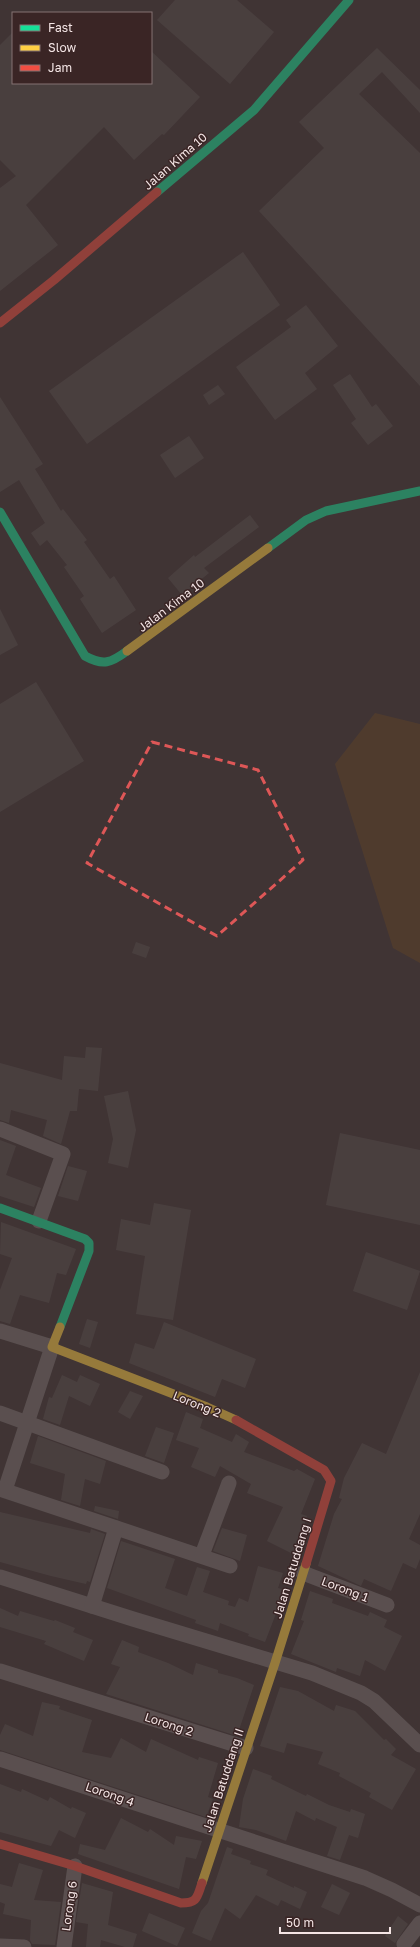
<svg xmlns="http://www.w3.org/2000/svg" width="420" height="1947" font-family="'Golos Text',sans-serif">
<rect width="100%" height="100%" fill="#403434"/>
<!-- green -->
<path fill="#634425" d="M375,713L420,724V963L393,948L335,764Z"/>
<!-- building -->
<g fill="#564c4b">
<path d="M175,0H237L274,32L230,84L157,20Z"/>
<path d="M13,32V83H151V51L200,97L164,135L162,134L134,160L104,127L26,205L58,245L0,291V188L16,176L0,160V45Z"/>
<path d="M377,48L420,90V113L382,72L359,94L420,153V386L259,211L324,148L299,122Z"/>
<path d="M243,252L280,305L87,444L49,391Z"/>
<path d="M306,305L338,346L305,373L317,389L275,420L236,367L291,327L286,320Z"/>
<path d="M350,374L372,407L376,404L393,426L368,445L351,423L356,419L333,385Z"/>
<path d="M218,385L225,394L209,405L203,395Z"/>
<path d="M0,397L43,464L35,469L61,511L63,509L87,540L84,542L110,579L114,576L136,610L102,633L80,599L84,596L64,567L67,565L47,540L40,546L31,533L45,523L19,480L0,492Z"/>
<path d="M189,436L204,458L175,478L160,455Z"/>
<path d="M250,515L259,527L204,568L209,573L182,595L168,578L194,555L195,557Z"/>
<path d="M0,609L18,645L0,655Z"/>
<path d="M36,682L84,761L0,812V704Z"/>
<path d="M136,942L150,947L146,958L132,953Z"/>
<path d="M86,1047L102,1048L98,1091L79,1089L77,1111H70L61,1144L43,1136L47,1120L11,1110L9,1123L0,1120V1063L62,1080L64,1056L85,1058Z"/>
<path d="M128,1091L136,1130L128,1168L108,1163L113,1139L104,1096Z"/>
<path d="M340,1133L420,1150V1225L326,1205Z"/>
<path d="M0,1140L16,1146L6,1175L41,1188L34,1207L0,1196Z"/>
<path d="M68,1166L87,1171L78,1201L58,1196Z"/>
<path d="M154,1203L191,1210L173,1320L136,1314L145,1256L116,1250L121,1219L150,1225Z"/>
<path d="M1,1222L76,1249L66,1275L57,1273L49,1303L20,1295L10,1324L0,1321V1290L12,1258L0,1254Z"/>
<path d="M366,1252L420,1271L407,1310L353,1291Z"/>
<path d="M87,1319L98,1322L90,1348L79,1344Z"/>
<path d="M164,1322L256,1359L245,1388L222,1379L215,1397L129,1363L135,1343L154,1349Z"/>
<path d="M420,1372V1514L409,1539L420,1545V1559L416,1569L403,1563L391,1591L364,1579L361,1586L318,1566L334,1514L342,1499L339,1498L344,1478L362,1443L386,1454Z"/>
<path d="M62,1375L77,1382L80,1375L100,1384L90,1406L69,1396L60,1425L43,1419L49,1397L52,1398Z"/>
<path d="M130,1391L143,1396L130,1419L118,1412Z"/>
<path d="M186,1412L203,1419L200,1428L232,1442L236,1434L249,1442L244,1452L294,1471L297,1469L315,1479L301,1514L307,1516L295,1555L267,1541L283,1507L247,1493L251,1484L220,1466L215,1477L191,1467L199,1448L176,1440Z"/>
<path d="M156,1427L174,1433L164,1463L145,1456Z"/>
<path d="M38,1436L106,1461L100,1484L85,1479L80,1506L61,1500L65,1474L30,1463Z"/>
<path d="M95,1506L119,1511L118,1519L94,1511Z"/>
<path d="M0,1512L90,1533L91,1529L105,1534L90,1582L87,1581L86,1584L51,1576L0,1562Z"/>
<path d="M222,1528L247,1535L240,1561L213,1551Z"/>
<path d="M121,1541L175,1559L165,1588L187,1596L197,1567L210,1571L203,1592L229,1601L228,1605L235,1607L239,1598L248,1602L258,1566L283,1573L278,1588L285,1590L265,1642L248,1636L249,1634L220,1623L218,1631L195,1623L196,1620L107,1588Z"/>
<path d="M310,1591L333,1599L332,1603L368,1616L370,1612L387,1620L384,1627L402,1636L385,1671L365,1660L360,1676L337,1668L336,1672L291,1654L304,1621L301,1620Z"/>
<path d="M0,1608L18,1616L20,1611L54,1621L55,1620L75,1628L73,1632L93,1640L84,1661L44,1644L46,1641L0,1627Z"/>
<path d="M122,1640L139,1647L138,1652L168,1663L193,1675L196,1663L218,1670V1673L237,1678L254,1685L237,1736L106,1694L120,1667L111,1664Z"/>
<path d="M280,1687L298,1691L334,1711L336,1705L355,1711L384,1740L386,1739L396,1749L391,1755L416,1769L392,1810L369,1797L371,1793L339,1776L340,1773L318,1764L323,1752L287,1743L284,1753L260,1746Z"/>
<path d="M42,1702L60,1706L59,1709L92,1720L82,1752L111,1758L121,1738L146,1752L151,1739L198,1760L199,1757L218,1763L208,1797L213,1799L206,1817L0,1750V1735L5,1724L33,1736Z"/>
<path d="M253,1769L272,1776L271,1779L306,1796L307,1794L329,1805L350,1812L351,1809L365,1814L358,1838L349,1835L340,1860L327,1856L337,1827L316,1818L315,1821L296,1811L286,1841L256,1830L239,1827L243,1799Z"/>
<path d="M0,1784L21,1792L22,1789L48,1801L50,1797L71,1809L72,1807L86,1813L75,1838L59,1830L51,1846L0,1832Z"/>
<path d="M121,1818L148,1832L150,1829L174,1845L176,1836L202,1841L196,1859L186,1857L179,1889L78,1854L80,1844L105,1850Z"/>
<path d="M227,1847L233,1849L231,1854L251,1861L250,1864L268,1870L266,1875L294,1888V1886L307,1892L300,1909L281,1900L278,1906L256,1895L240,1919L225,1908L211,1941L192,1933L201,1911L208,1903Z"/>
<path d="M19,1863L43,1870L34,1900L61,1902L55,1945L32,1944L30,1940L31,1920L3,1914L5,1904L0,1902V1884L12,1887Z"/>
<path d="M82,1883L113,1892L108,1925L137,1934L133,1947H125L101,1940L100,1947H86L88,1924L76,1922Z"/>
<path d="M332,1884L350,1893L339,1915L321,1907Z"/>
<path d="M149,1913L185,1928L177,1946L142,1931Z"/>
<path d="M398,1916L408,1924L395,1943L385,1936Z"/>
</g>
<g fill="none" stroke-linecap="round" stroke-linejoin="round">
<!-- street -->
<g stroke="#7a7070" stroke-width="15">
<path d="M0,1129L63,1154L39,1221"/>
<path d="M0,1331L52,1347L5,1490"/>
<path d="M0,1413L162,1472"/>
<path d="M0,1489L230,1566"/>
<path d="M202,1555L229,1483"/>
<path d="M303,1573L387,1605"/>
<path d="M0,1577L133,1619L312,1673L361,1693L374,1701L420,1745"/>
<path d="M92,1606L116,1528"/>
<path d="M0,1671L246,1748"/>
<path d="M0,1759L365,1878L392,1890L420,1905"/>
<path d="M404,1944L420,1923"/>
<path d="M0,1946L24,1947"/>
<path d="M64,1947L75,1866"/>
</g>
<!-- fast -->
<g stroke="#16e098" stroke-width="9">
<path d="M157,192L254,110L349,0"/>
<path d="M0,512L85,656C103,666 111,663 127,651"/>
<path d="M268,548L306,520L326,511L420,491"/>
<path d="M0,1208L85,1239L89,1243V1251L60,1327"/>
</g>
<!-- slow -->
<g stroke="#ffcf43" stroke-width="9">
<path d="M127,651L268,548"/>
<path d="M60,1327L52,1347L207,1407L236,1420"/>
<path d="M202,1883L275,1663L306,1564"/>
</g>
<!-- jam -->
<g stroke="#f24e42" stroke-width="9">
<path d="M0,323L54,280L157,192"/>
<path d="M236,1420L324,1470L331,1481L306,1564"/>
<path d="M0,1844L75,1866L181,1903C198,1903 197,1897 202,1883"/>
</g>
</g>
<!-- marked area -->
<path d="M0 0H420V1947H0ZM152,742L258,770L303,860L217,936L87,863Z" fill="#403434" fill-opacity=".55" fill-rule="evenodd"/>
<path fill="none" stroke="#de5757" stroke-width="3" stroke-dasharray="8 5" stroke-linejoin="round" d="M152,742L258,770L303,860L217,936L87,863Z"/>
<g text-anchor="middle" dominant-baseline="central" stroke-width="3" stroke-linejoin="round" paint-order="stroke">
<!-- street labels -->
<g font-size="12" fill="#f4e5e5" stroke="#3a2525">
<text transform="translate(175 161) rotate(-41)">Jalan Kima 10</text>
<text transform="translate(171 605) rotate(-37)">Jalan Kima 10</text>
<text transform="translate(197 1404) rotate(22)">Lorong 2</text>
<text transform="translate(292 1568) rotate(-73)">Jalan Batuddang I</text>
<text transform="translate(345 1589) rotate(21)">Lorong 1</text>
<text transform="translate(169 1724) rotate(18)">Lorong 2</text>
<text transform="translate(223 1780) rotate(-72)">Jalan Batuddang II</text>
<text transform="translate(110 1794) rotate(19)">Lorong 4</text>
<text transform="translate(69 1906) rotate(-82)">Lorong 6</text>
</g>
</g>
<!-- legend -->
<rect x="12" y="12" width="140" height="72" fill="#3a2525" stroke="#847272"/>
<rect x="20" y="25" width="20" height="6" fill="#16e098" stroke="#847272"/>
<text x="48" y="32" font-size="12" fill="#f4e5e5">Fast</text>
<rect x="20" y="45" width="20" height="6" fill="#ffcf43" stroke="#847272"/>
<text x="48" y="52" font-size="12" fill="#f4e5e5">Slow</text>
<rect x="20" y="65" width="20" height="6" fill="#f24e42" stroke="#847272"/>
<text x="48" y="72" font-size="12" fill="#f4e5e5">Jam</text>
<!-- scale -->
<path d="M280 1927v6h110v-6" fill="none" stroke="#f4e5e5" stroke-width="2"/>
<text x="286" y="1927" font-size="12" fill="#f4e5e5" stroke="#3a2525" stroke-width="3" paint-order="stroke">50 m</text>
</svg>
